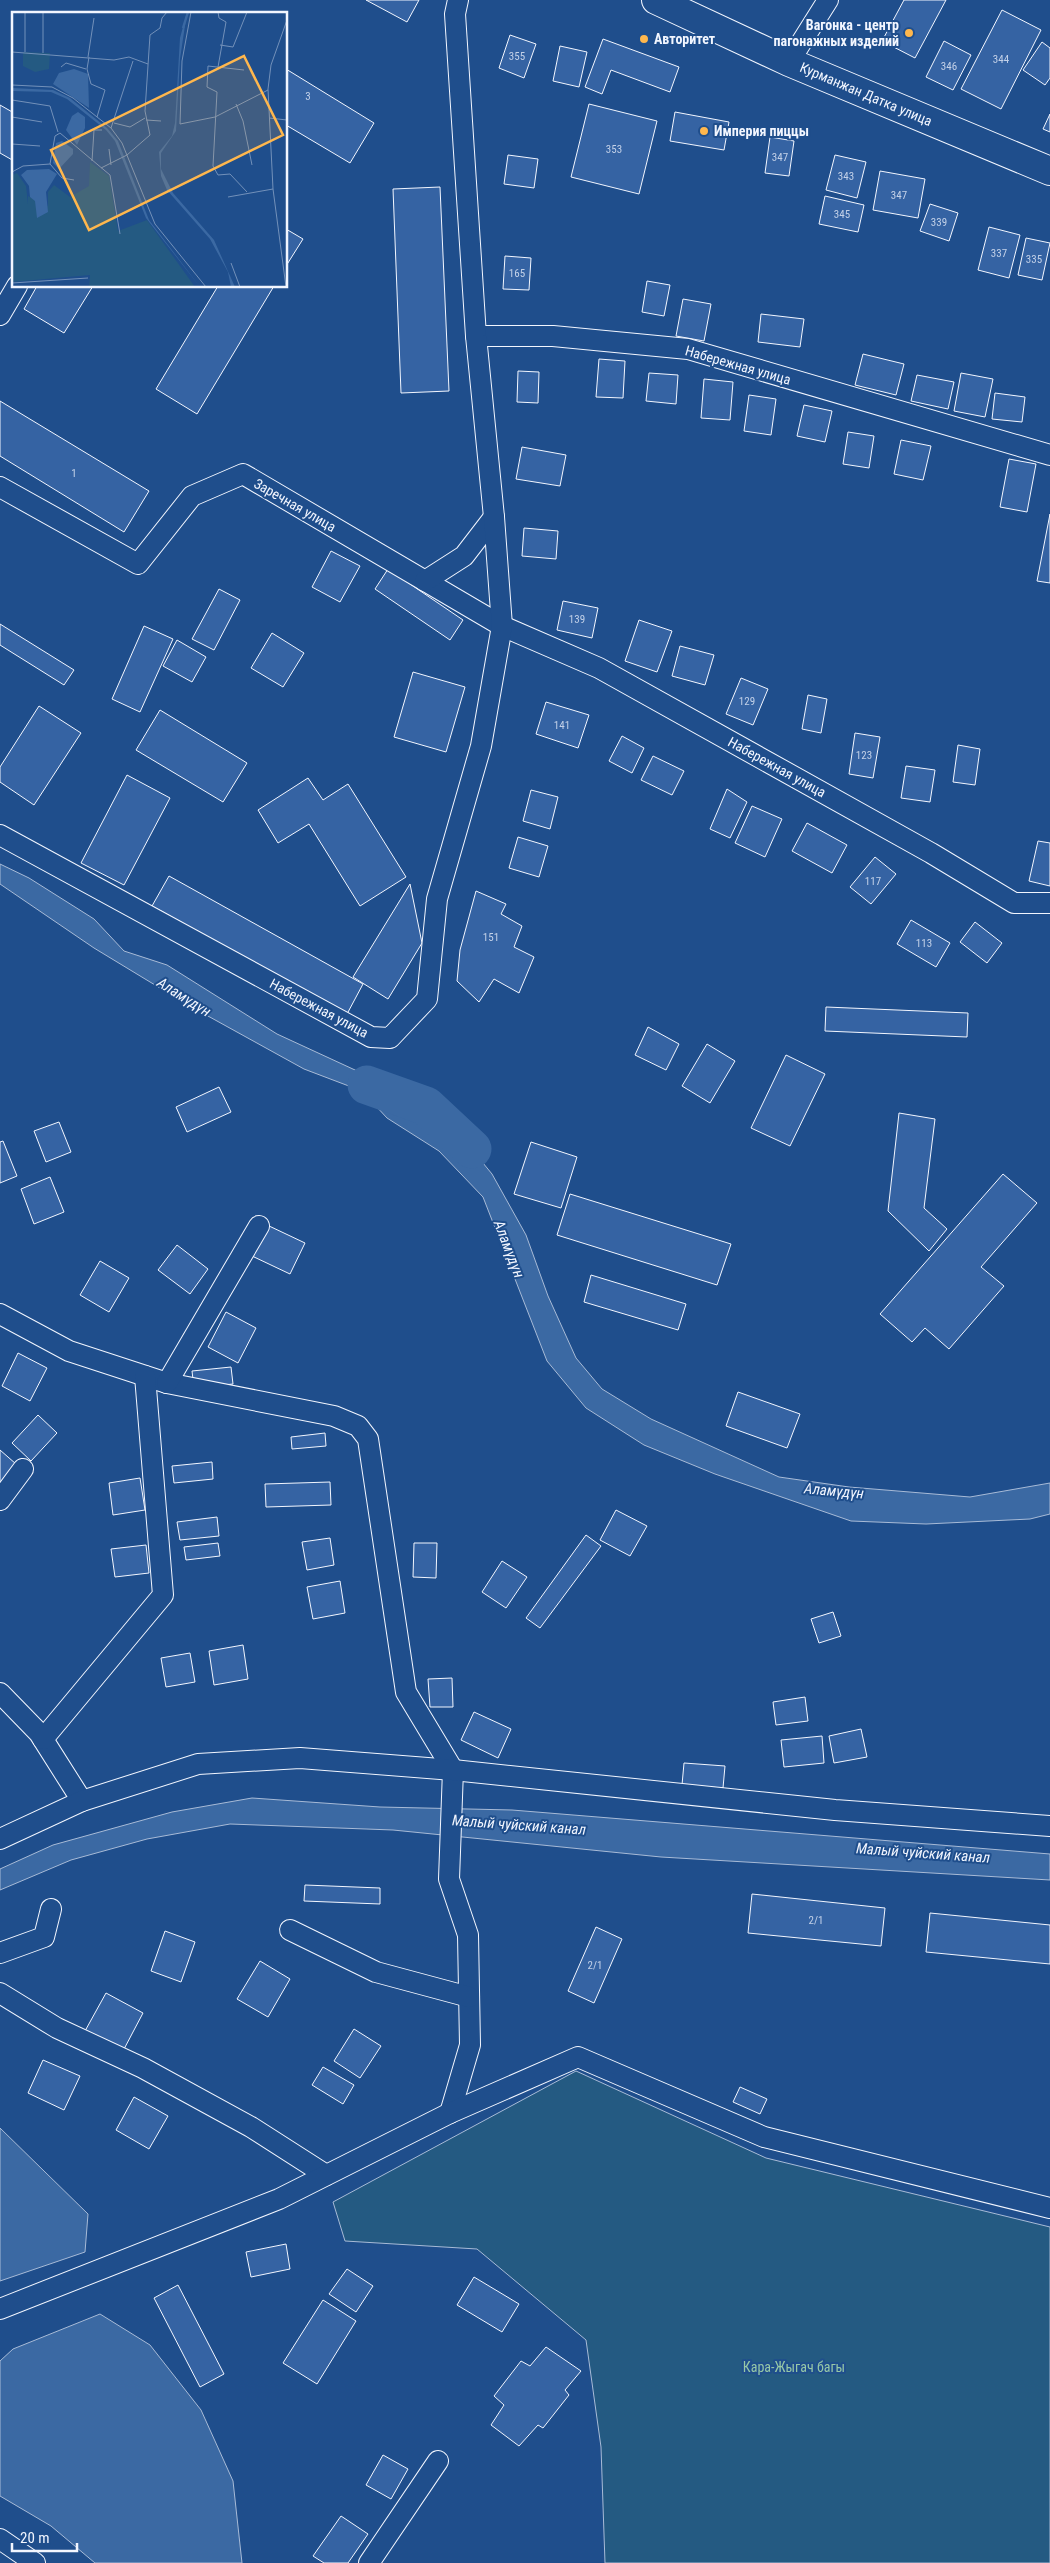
<svg xmlns="http://www.w3.org/2000/svg" width="1050" height="2563" font-family="'Roboto Condensed',sans-serif">
<rect width="100%" height="100%" fill="#1f4e8c"/>
<!-- green -->
<path fill="#245a82" stroke="#a8bbd7" d="M576,2071L766,2158L1050,2227V2563H605L601,2447L586,2340L477,2249L345,2241L333,2202Z"/>
<!-- water -->
<g fill="#3b69a3" stroke="#a8bbd7">
<path d="M0,864L29,878L94,919L124,951L167,965L277,1034L381,1082L451,1124L492,1174L526,1235L548,1296L576,1358L602,1389L651,1419L779,1477L849,1487L970,1497L1050,1483V1514L1030,1519L926,1524L851,1521L715,1474L644,1445L586,1408L547,1361L483,1197L439,1151L387,1118L362,1091L304,1069L188,1005L94,948L0,884Z"/>
<path d="M252,1798L380,1807L512,1810L1050,1854V1880L661,1857L393,1830L230,1824L147,1839L71,1860L0,1890V1869L53,1845L172,1812Z"/>
<path d="M0,2128L88,2214L85,2252L0,2281Z"/>
<path d="M100,2314L150,2345L201,2410L233,2481L242,2563H95L51,2526L0,2496V2361L13,2349Z"/>
</g>
<g fill="none" stroke-linecap="round" stroke-linejoin="round">
<!-- river -->
<path stroke="#3b69a3" stroke-width="39" d="M367,1085L426,1106L472,1149"/>
</g>
<!-- building -->
<g fill="#3563a3" stroke="#f2f6ff">
<path d="M366,0H419L407,22Z"/>
<path d="M904,0H946L915,58L882,41Z"/>
<path d="M1002,10L1041,30L1001,109L961,89Z"/>
<path d="M510,35L536,44L524,78L499,68Z"/>
<path d="M603,39L679,67L670,92L611,70L602,94L585,87Z"/>
<path d="M944,41L971,55L953,90L926,77Z"/>
<path d="M1042,42L1050,48V78L1045,85L1023,70Z"/>
<path d="M560,46L587,52L579,87L553,81Z"/>
<path d="M286,69L374,123L350,163L286,125Z"/>
<path d="M589,104L657,121L639,194L571,177Z"/>
<path d="M0,105L14,113V161L0,153Z"/>
<path d="M675,112L729,122L724,150L670,141Z"/>
<path d="M1050,114V132L1043,129Z"/>
<path d="M770,137L794,141L789,176L765,173Z"/>
<path d="M508,155L538,159L534,188L504,184Z"/>
<path d="M835,155L866,162L857,198L826,190Z"/>
<path d="M880,171L925,179L918,218L873,210Z"/>
<path d="M440,187L449,391L401,393L393,189Z"/>
<path d="M825,196L864,205L858,232L819,224Z"/>
<path d="M930,204L958,213L949,241L920,231Z"/>
<path d="M989,227L1020,235L1009,278L978,270Z"/>
<path d="M286,229L303,239L286,266Z"/>
<path d="M1026,238L1050,243L1042,280L1018,275Z"/>
<path d="M505,256L531,258L529,290L503,289Z"/>
<path d="M647,281L670,285L664,316L642,312Z"/>
<path d="M37,286H93L64,333L24,309Z"/>
<path d="M218,286H274L197,414L156,389Z"/>
<path d="M683,299L711,304L704,341L676,336Z"/>
<path d="M761,314L804,319L800,347L758,342Z"/>
<path d="M863,354L904,364L896,395L855,385Z"/>
<path d="M599,359L625,361L623,398L596,397Z"/>
<path d="M518,371L539,372L538,403L517,402Z"/>
<path d="M649,373L678,375L676,404L646,401Z"/>
<path d="M961,373L993,379L985,417L954,411Z"/>
<path d="M917,375L954,382L948,409L911,401Z"/>
<path d="M704,379L733,382L730,420L701,418Z"/>
<path d="M995,393L1025,397L1022,422L992,419Z"/>
<path d="M749,395L776,399L771,435L744,431Z"/>
<path d="M0,401L149,491L124,532L0,456Z"/>
<path d="M804,405L832,411L825,442L797,436Z"/>
<path d="M848,432L874,436L869,468L843,464Z"/>
<path d="M901,440L931,446L923,480L894,474Z"/>
<path d="M522,447L566,455L560,486L516,479Z"/>
<path d="M1009,459L1036,464L1027,512L1000,507Z"/>
<path d="M1050,514V583L1037,581Z"/>
<path d="M524,528L558,531L556,559L522,556Z"/>
<path d="M331,551L360,566L340,602L312,587Z"/>
<path d="M388,569L463,620L450,640L375,589Z"/>
<path d="M219,589L240,600L214,650L192,639Z"/>
<path d="M563,601L598,608L592,638L557,630Z"/>
<path d="M639,620L672,631L657,672L625,661Z"/>
<path d="M0,624L74,670L64,685L0,645Z"/>
<path d="M144,626L173,639L140,712L112,699Z"/>
<path d="M272,633L304,653L283,687L251,668Z"/>
<path d="M177,640L206,657L192,682L163,666Z"/>
<path d="M680,646L714,655L705,685L672,676Z"/>
<path d="M413,672L465,687L446,752L394,737Z"/>
<path d="M741,678L768,689L753,725L726,714Z"/>
<path d="M808,695L827,699L821,733L802,729Z"/>
<path d="M546,702L589,715L578,748L536,734Z"/>
<path d="M39,706L81,733L34,805L0,782V767Z"/>
<path d="M160,710L247,763L223,802L136,750Z"/>
<path d="M855,733L880,737L873,778L849,774Z"/>
<path d="M622,736L644,748L632,773L609,761Z"/>
<path d="M958,745L980,749L975,785L953,782Z"/>
<path d="M653,756L684,771L672,795L641,780Z"/>
<path d="M906,766L935,770L930,802L901,798Z"/>
<path d="M127,775L170,798L124,885L81,863Z"/>
<path d="M308,778L323,800L348,784L406,877L360,906L309,824L278,843L258,810Z"/>
<path d="M727,789L747,802L730,838L710,829Z"/>
<path d="M531,790L558,797L550,829L523,821Z"/>
<path d="M752,806L782,819L765,857L735,843Z"/>
<path d="M807,823L847,845L832,873L792,851Z"/>
<path d="M518,837L548,846L539,877L509,868Z"/>
<path d="M1038,841L1050,843V886L1029,881Z"/>
<path d="M875,857L896,874L871,904L850,887Z"/>
<path d="M169,876L363,984L347,1014L152,906Z"/>
<path d="M410,884L422,943L388,999L353,977Z"/>
<path d="M476,891L506,904L501,914L522,926L514,947L534,957L519,993L494,979L479,1002L457,981L460,950Z"/>
<path d="M911,920L950,943L936,967L897,944Z"/>
<path d="M975,922L1002,943L987,963L960,942Z"/>
<path d="M826,1007L968,1013L967,1037L825,1031Z"/>
<path d="M648,1027L679,1044L666,1070L635,1055Z"/>
<path d="M707,1044L735,1061L710,1103L682,1086Z"/>
<path d="M786,1055L825,1074L790,1146L751,1128Z"/>
<path d="M219,1087L231,1112L187,1132L176,1107Z"/>
<path d="M899,1113L935,1119L924,1208L947,1229L929,1251L888,1211Z"/>
<path d="M59,1122L71,1152L46,1162L34,1131Z"/>
<path d="M3,1141L17,1176L0,1183V1142Z"/>
<path d="M531,1142L577,1157L561,1208L514,1194Z"/>
<path d="M1003,1174L1037,1203L981,1267L1004,1286L949,1349L925,1328L912,1342L880,1314Z"/>
<path d="M50,1177L64,1212L34,1224L21,1189Z"/>
<path d="M570,1194L731,1244L717,1285L557,1235Z"/>
<path d="M267,1225L305,1243L290,1274L252,1256Z"/>
<path d="M177,1245L208,1269L190,1294L158,1270Z"/>
<path d="M100,1261L129,1278L109,1312L80,1295Z"/>
<path d="M591,1275L686,1304L678,1330L584,1302Z"/>
<path d="M226,1312L256,1328L238,1363L208,1347Z"/>
<path d="M18,1353L47,1368L30,1401L2,1386Z"/>
<path d="M231,1367L233,1384L194,1388L192,1371Z"/>
<path d="M738,1392L800,1414L787,1448L726,1426Z"/>
<path d="M38,1415L57,1433L31,1461L12,1443Z"/>
<path d="M325,1433L326,1446L292,1449L291,1437Z"/>
<path d="M0,1450L16,1464L0,1484Z"/>
<path d="M212,1462L213,1479L174,1483L172,1466Z"/>
<path d="M140,1478L145,1510L113,1515L109,1483Z"/>
<path d="M330,1482L331,1505L266,1507L265,1484Z"/>
<path d="M616,1510L647,1526L630,1556L600,1540Z"/>
<path d="M217,1517L219,1536L180,1540L177,1522Z"/>
<path d="M586,1535L601,1546L540,1628L526,1618Z"/>
<path d="M330,1538L334,1565L307,1570L302,1542Z"/>
<path d="M218,1543L220,1556L186,1560L184,1547Z"/>
<path d="M414,1543H437L436,1578L413,1577Z"/>
<path d="M146,1545L149,1573L115,1577L111,1549Z"/>
<path d="M502,1561L527,1577L506,1608L482,1592Z"/>
<path d="M340,1581L345,1613L313,1619L307,1587Z"/>
<path d="M833,1612L841,1636L819,1643L811,1619Z"/>
<path d="M243,1645L248,1679L214,1685L209,1651Z"/>
<path d="M190,1653L195,1682L166,1687L161,1658Z"/>
<path d="M452,1678L453,1707H430L428,1679Z"/>
<path d="M805,1697L808,1721L776,1725L773,1702Z"/>
<path d="M474,1712L511,1729L498,1758L461,1740Z"/>
<path d="M861,1729L867,1757L834,1763L829,1736Z"/>
<path d="M822,1736L824,1763L784,1767L781,1740Z"/>
<path d="M684,1763L725,1766L723,1788L682,1785Z"/>
<path d="M305,1885L380,1888V1904L304,1901Z"/>
<path d="M752,1894L885,1908L881,1946L748,1933Z"/>
<path d="M930,1913L1050,1925V1964L926,1952Z"/>
<path d="M596,1927L622,1939L594,2003L568,1991Z"/>
<path d="M165,1931L195,1942L181,1982L151,1971Z"/>
<path d="M260,1961L290,1979L268,2017L237,1999Z"/>
<path d="M106,1993L143,2013L123,2051L85,2031Z"/>
<path d="M354,2029L381,2046L360,2078L334,2061Z"/>
<path d="M43,2060L80,2076L64,2110L28,2093Z"/>
<path d="M323,2067L354,2085L343,2104L312,2085Z"/>
<path d="M740,2087L767,2099L760,2114L733,2102Z"/>
<path d="M134,2097L168,2116L149,2149L116,2130Z"/>
<path d="M286,2244L290,2269L251,2277L246,2252Z"/>
<path d="M347,2269L373,2286L356,2312L329,2294Z"/>
<path d="M474,2277L519,2304L502,2332L457,2305Z"/>
<path d="M178,2285L224,2374L200,2387L154,2298Z"/>
<path d="M323,2300L356,2321L317,2384L283,2363Z"/>
<path d="M546,2347L581,2371L565,2390L569,2395L543,2428L538,2425L519,2446L491,2425L504,2405L494,2396L521,2361L530,2366Z"/>
<path d="M383,2455L408,2469L391,2499L366,2485Z"/>
<path d="M341,2516L368,2534L348,2563H324L313,2556Z"/>
</g>
<g fill="none" stroke-linecap="round" stroke-linejoin="round">
<!-- minor casing -->
<g stroke="#f2f6ff" stroke-width="22">
<g id="minor">
<path d="M789,62L828,0"/>
<path d="M0,315L17,286"/>
<path d="M476,336H553L688,349L1050,455"/>
<path d="M0,487L138,564L192,496L243,474L502,626L599,668L931,853L1014,903H1050"/>
<path d="M425,581L464,556L494,517"/>
<path d="M0,835L371,1037L390,1038L427,999L437,899L481,746L502,626L494,517L476,336L455,14L458,0"/>
<path d="M0,1314L69,1351L167,1383L334,1416L358,1426L368,1439L406,1692L453,1770L449,1879L468,1935L470,2045L450,2113"/>
<path d="M167,1383L259,1226"/>
<path d="M0,1500L23,1469"/>
<path d="M0,1693L39,1733L82,1801"/>
<path d="M43,1739L163,1595L145,1376"/>
<path d="M0,1839L82,1801L198,1764L300,1758L453,1770L835,1810L1050,1826"/>
<path d="M290,1930L376,1972L469,1997"/>
<path d="M0,1953L44,1937L51,1909"/>
<path d="M0,1993L57,2028L143,2068L251,2127L326,2175"/>
<path d="M0,2309L279,2199L450,2113L578,2057L764,2137L1050,2208"/>
<path d="M0,2539L35,2563"/>
<path d="M369,2563L438,2461"/>
</g>
</g>
<!-- primary casing -->
<g stroke="#f2f6ff" stroke-width="30">
<path id="primary" d="M656,0L789,62L1050,171"/>
</g>
<!-- minor -->
<use href="#minor" stroke="#1f4e8c" stroke-width="20"/>
<!-- primary -->
<use href="#primary" stroke="#1f4e8c" stroke-width="28"/>
</g>
<!-- markers -->
<g fill="#ffb74d" stroke="#1f4e8c" stroke-width="2">
<circle cx="909" cy="33" r="5"/>
<circle cx="644" cy="39" r="5"/>
<circle cx="704" cy="131" r="5"/>
</g>
<g text-anchor="middle" dominant-baseline="central" stroke-width="4" stroke-linejoin="round" paint-order="stroke">
<!-- number labels -->
<g font-size="11" fill="#c3d1e8">
<text x="517" y="56">355</text>
<text x="1001" y="59">344</text>
<text x="949" y="66">346</text>
<text x="308" y="96">3</text>
<text x="614" y="149">353</text>
<text x="780" y="157">347</text>
<text x="846" y="176">343</text>
<text x="899" y="195">347</text>
<text x="842" y="214">345</text>
<text x="939" y="222">339</text>
<text x="999" y="253">337</text>
<text x="1034" y="259">335</text>
<text x="517" y="273">165</text>
<text x="74" y="473">1</text>
<text x="577" y="619">139</text>
<text x="747" y="701">129</text>
<text x="562" y="725">141</text>
<text x="864" y="755">123</text>
<text x="873" y="881">117</text>
<text x="491" y="937">151</text>
<text x="924" y="943">113</text>
<text x="816" y="1920">2/1</text>
<text x="595" y="1965">2/1</text>
</g>
<!-- poi labels -->
<g font-size="14" font-weight="bold" fill="#f2f6ff" stroke="#1f4e8c" text-anchor="start">
<text x="899" y="25" text-anchor="end">Вагонка - центр<tspan x="899" dy="16">пагонажных изделий</tspan></text>
<text x="654" y="39">Авторитет</text>
<text x="714" y="131">Империя пиццы</text>
</g>
<!-- street labels -->
<g font-size="14" fill="#f2f6ff" stroke="#1f4e8c">
<text transform="translate(866 94) rotate(23)">Курманжан Датка улица</text>
<text transform="translate(738 365) rotate(16)">Набережная улица</text>
<text transform="translate(295 505) rotate(30)">Заречная улица</text>
<text transform="translate(777 767) rotate(29)">Набережная улица</text>
<text transform="translate(319 1008) rotate(28)">Набережная улица</text>
</g>
<!-- park labels -->
<g font-size="14" fill="#97c8a6" stroke="#1f4e8c">
<text x="794" y="2367">Кара-Жыгач багы</text>
</g>
<!-- water labels -->
<g font-size="15" font-style="italic" fill="#f2f6ff" stroke="#1f4e8c">
<text transform="translate(184 997) rotate(32)">Аламүдүн</text>
<text transform="translate(509 1249) rotate(69)">Аламүдүн</text>
<text transform="translate(834 1491) rotate(5)">Аламүдүн</text>
<text transform="translate(519 1825) rotate(4)">Малый чуйский канал</text>
<text transform="translate(923 1853) rotate(4)">Малый чуйский канал</text>
</g>
</g>
<!-- overview -->
<g transform="translate(12 12)">
<rect width="275" height="275" fill="#1f4e8c"/>
<path d="M11,40L38,41L37,57L23,60L11,54ZM78,150L97,164L106,219L135,208L183,275H77L78,263L0,270V163L5,161L14,174L16,192V184L36,194V180L42,173L58,185L77,174Z" fill="#245a82"/>
<path d="M175,0L168,47L164,119L149,141V157L161,181L202,228L223,275H219L216,260L198,227L155,178L149,164L147,140L160,124L163,111L168,26ZM62,57L76,62L77,96L41,72L47,61ZM0,76L41,78L58,86L95,116L106,129L137,208L188,275L134,206L103,129L94,118L55,87L39,80L0,79ZM66,100L73,105V116L65,133L54,118L60,104ZM50,129L61,137V142L47,157L41,151L44,131ZM37,157L45,162L34,180L36,200L25,206L23,189L18,185L17,174L9,163L15,158Z" fill="#3b69a3"/>
<path fill="none" stroke="#3b69a3" stroke-width="2.5" d="M171,16L176,0"/>
<path fill="none" stroke="#7391ba" stroke-width="1" d="M13,0V40M179,0L170,49L168,112L203,105L256,78M206,0L207,6L214,10L206,55M208,33L221,35L235,0M0,40L102,48L117,45L136,52M31,41V0M76,45L82,6M77,45L75,57L79,72L93,78L85,105M49,55L54,51L74,57M232,58L196,54L195,75L205,80L201,154L206,163L218,162L235,180M0,73L40,75L61,86L99,116L110,131L143,212L194,275M0,88L38,94L46,120M224,92L231,109L240,153M0,105L30,110M257,106L275,108M134,108L149,109M102,111L118,115L133,106M99,116L121,49M0,132L28,134M97,137L99,153M80,149L82,118H90M38,152L43,124L48,121L98,163L108,222M38,152L50,166L62,168M89,156L115,143L138,123L133,99L138,23L148,16L150,6L155,0M0,160L11,154L38,152M216,185L261,177M219,251L228,275M0,271L76,266M274,275L261,177L256,77L259,53L275,8"/>
<path fill="#ffb74d" fill-opacity="0.15" stroke="#ffb74d" stroke-width="2.5" d="M232,44L271,123L77,218L39,138Z"/>
<rect width="275" height="275" fill="none" stroke="#f2f6ff" stroke-width="2.5"/>
</g>
<!-- scale -->
<path d="M12 2543v8h65v-8" fill="none" stroke="#f2f6ff" stroke-width="2.5"/>
<text x="20" y="2543" font-size="15" fill="#f2f6ff" stroke="#1f4e8c" stroke-width="4" paint-order="stroke">20 m</text>
</svg>
